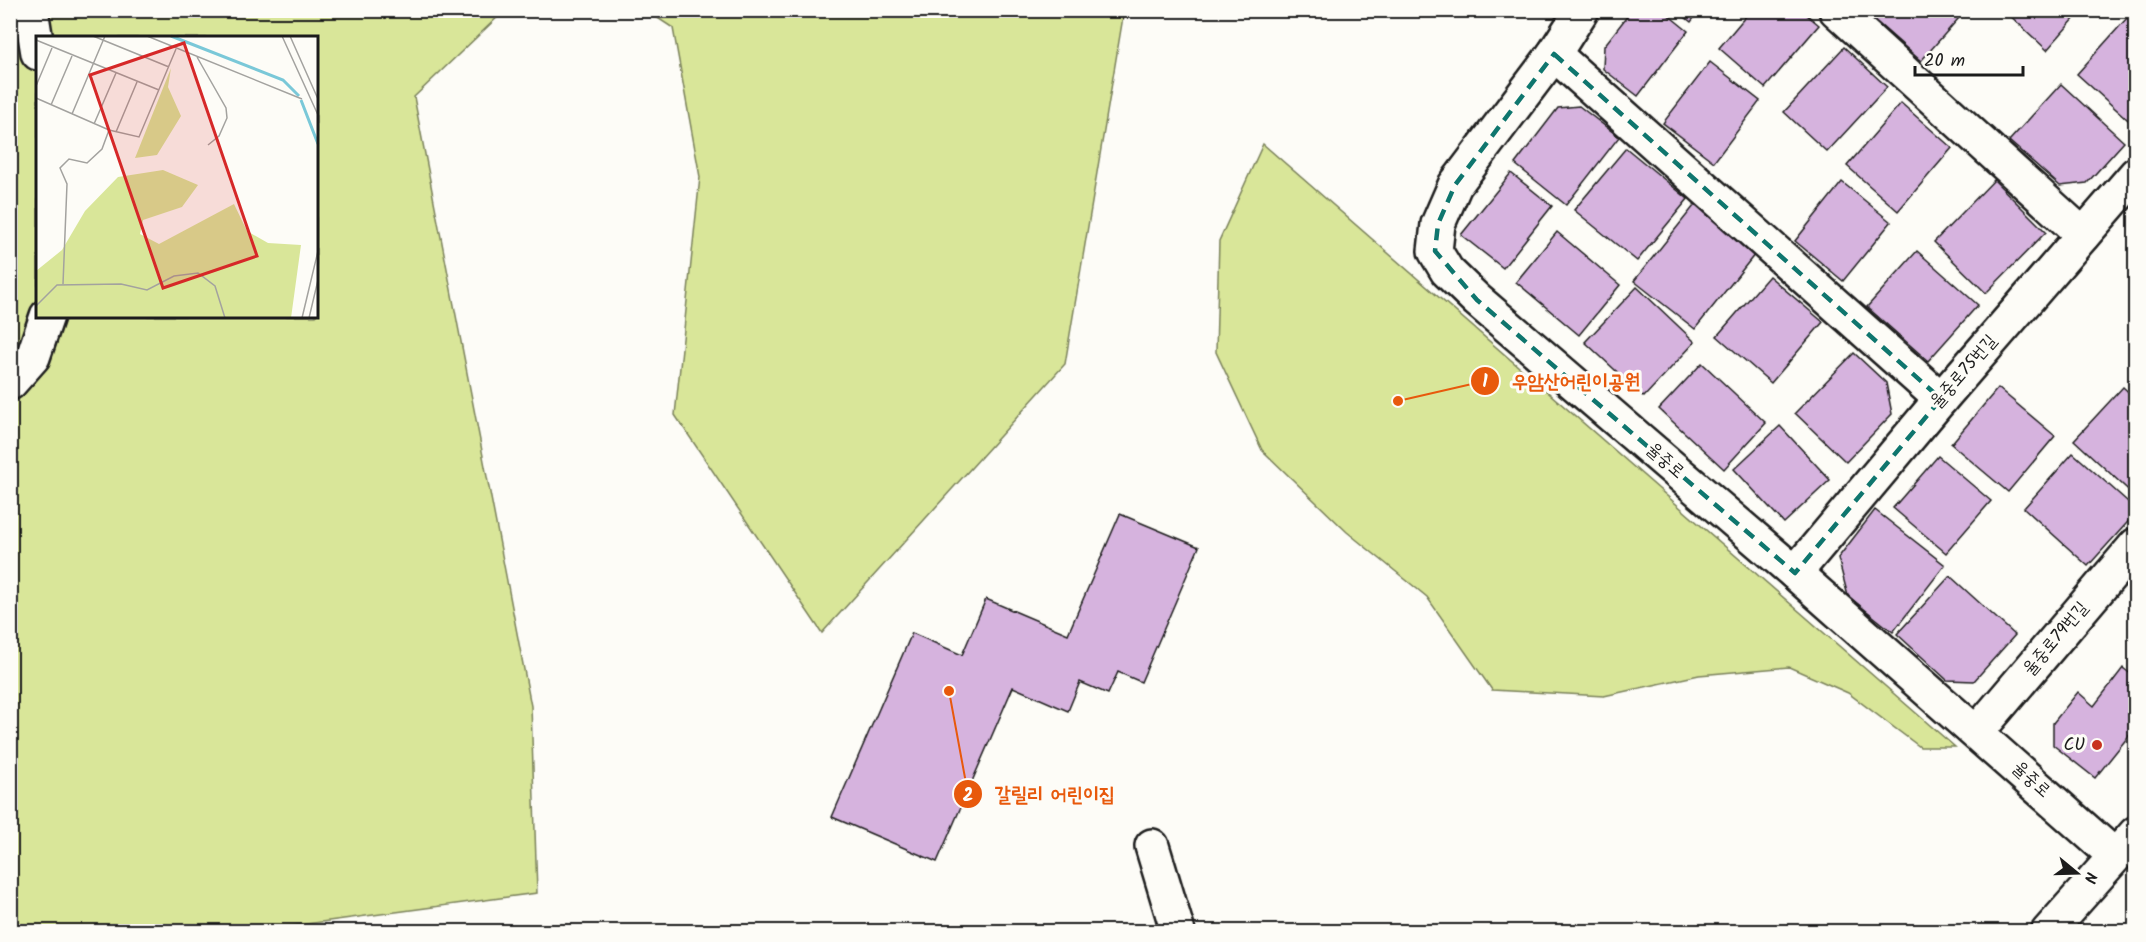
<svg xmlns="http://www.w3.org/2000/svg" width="2146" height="942" font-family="Kalam,'Poor Story',sans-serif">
<rect width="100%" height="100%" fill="#fdfcf7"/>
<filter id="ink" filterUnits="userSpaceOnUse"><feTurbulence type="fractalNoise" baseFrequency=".0167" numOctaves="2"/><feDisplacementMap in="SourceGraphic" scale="12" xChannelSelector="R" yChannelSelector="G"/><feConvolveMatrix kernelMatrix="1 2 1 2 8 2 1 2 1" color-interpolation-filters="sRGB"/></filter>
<g filter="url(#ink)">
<!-- green -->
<g fill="#d9e699" stroke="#7a815a" stroke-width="1.5" fill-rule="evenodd">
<path d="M10,11H504L414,97L531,706L537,893L254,931H11ZM38,38H316V316H38Z"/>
<path d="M647,11H1124L1065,364L822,633L675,415L700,177L673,28Z"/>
<path d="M1263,144L1955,747H1920L1848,693L1789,667L1699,675L1604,696L1492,690L1427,597L1347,532L1262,450L1216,352L1219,241Z"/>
</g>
<!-- building -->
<g fill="#d6b3de" stroke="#1c1c1c" stroke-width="1.5">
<path d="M1632,10H1662L1688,31L1638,96L1603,69L1604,46Z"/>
<path d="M1676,10H1700L1691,22Z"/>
<path d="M1751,10H1801L1819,25L1765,88L1719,48Z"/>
<path d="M1877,10H1966L1921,61L1871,17Z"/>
<path d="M2004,10H2082L2047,50Z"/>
<path d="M2127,18L2136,25V127L2077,74Z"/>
<path d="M1844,47L1887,87L1827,152L1784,112Z"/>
<path d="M1710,62L1760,101L1714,162L1663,123Z"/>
<path d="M2061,84L2124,142L2087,183L2060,186L2009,141Z"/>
<path d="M1901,103L1952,148L1898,211L1847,166Z"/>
<path d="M1579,106L1619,137L1566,205L1515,164L1558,108Z"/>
<path d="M1626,148L1688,199L1637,261L1574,210Z"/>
<path d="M1511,173L1552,206L1503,268L1461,235Z"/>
<path d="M1994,180L2046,232L1986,293L1934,242Z"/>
<path d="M1842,182L1891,222L1843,281L1795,241Z"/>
<path d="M1698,201L1759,249L1695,329L1634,281Z"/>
<path d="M1557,232L1620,285L1579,335L1516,282Z"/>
<path d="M1917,251L1978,305L1928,361L1867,307Z"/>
<path d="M1769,276L1823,322L1771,383L1717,336Z"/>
<path d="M1637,287L1695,342L1644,397L1585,342Z"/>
<path d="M1854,353L1886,383L1892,414L1846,462L1795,413Z"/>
<path d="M1702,363L1766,423L1724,469L1659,409Z"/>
<path d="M2123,387L2136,399V497L2074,440Z"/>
<path d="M1998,388L2055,436L2008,492L1951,444Z"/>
<path d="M1780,426L1830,480L1784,523L1734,469Z"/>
<path d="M2073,453L2136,509V513L2088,566L2024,508Z"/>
<path d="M1938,456L1991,501L1946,553L1893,508Z"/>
<path d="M1875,510L1945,565L1893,632L1848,596L1838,558Z"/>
<path d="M1120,514L1199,547L1141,682L1118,672L1108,694L1080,682L1068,711L1013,687L937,862L832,817L912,633L962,655L986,599L1068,634Z"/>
<path d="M1950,576L2015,635L1974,681L1947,680L1897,634Z"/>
<path d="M2123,668L2136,678V727L2095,778L2053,745V723L2078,692L2094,706Z"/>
</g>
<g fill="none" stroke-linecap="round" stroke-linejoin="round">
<!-- street casing -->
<g stroke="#1c1c1c" stroke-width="38">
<g id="street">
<path d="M31,10L38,53"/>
<path d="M1582,10L1554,54L1455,185L1438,224L1435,251L1447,271L1477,300L1795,573L2115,856"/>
<path d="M1836,10L2083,235"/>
<path d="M1554,54L1941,399"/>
<path d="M10,383L33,357L47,316"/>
<path d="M1795,573L1941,399L2136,174"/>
<path d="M1977,732L2136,545"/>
<path d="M1152,846L1178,932"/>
<path d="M2048,932L2136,833"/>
</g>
</g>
<!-- street -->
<use href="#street" stroke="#fdfcf7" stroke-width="33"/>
</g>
</g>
<!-- marked area -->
<path fill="none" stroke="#0f766e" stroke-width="4.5" stroke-dasharray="12 8" stroke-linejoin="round" d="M1554,54L1941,399L1795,573L1477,300L1435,251L1438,224L1455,185Z"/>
<!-- markers -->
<circle fill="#c8321e" stroke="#fdfcf7" stroke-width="2" cx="2097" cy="745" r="6"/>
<g text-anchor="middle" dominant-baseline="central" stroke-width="6" stroke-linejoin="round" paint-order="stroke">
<!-- street labels -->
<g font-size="18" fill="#1c1c1c" stroke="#fdfcf7">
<text transform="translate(1964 372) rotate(-49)">율중로75번길</text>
<text transform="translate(1665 461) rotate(41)">율중로</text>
<text transform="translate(2056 639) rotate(-50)">율중로79번길</text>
<text transform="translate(2031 780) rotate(42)">율중로</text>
</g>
<!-- poi labels -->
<g font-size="18" fill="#1c1c1c" stroke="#fdfcf7" text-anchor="end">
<text x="2085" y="745">CU</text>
</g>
</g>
<!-- overview -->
<g transform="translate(36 36)">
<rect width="282" height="282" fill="#fdfcf7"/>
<path d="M135,32L132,51L145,80L121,119L99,122ZM127,134L162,149L146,171L107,184L104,198L123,208L198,168L211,195L232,207L265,209L255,282H0V235L26,214L49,175L82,141Z" fill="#d9e699"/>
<path fill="none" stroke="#7ac8d8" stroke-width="3" d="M135,0L247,44L263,60M265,64L282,108"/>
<path fill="none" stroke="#a3a29f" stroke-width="1.5" d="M57,0L133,31M111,0L266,63M246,0L282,79M254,0L282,63M0,4L123,54M161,21L190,72L191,82L183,100L172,109M0,50L16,12M0,62L73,94L103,101L140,13M15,69L36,20M36,78L69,0M58,88L80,37M80,96L101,46M27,248L31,148L24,132L33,123L51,127L66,113L73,94M0,270L21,249L85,248L111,254L138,240L162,237L179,250L189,282M266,282L282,215M273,282L282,244"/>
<path fill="#d62828" fill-opacity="0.15" stroke="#d62828" stroke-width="3" d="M148,7L221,220L127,252L54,39Z"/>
<rect width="282" height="282" fill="none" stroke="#1c1c1c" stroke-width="3"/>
</g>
<!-- callouts -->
<path fill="none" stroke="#e8590c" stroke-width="2" d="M1398 401L1485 381M949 691L968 794"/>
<g fill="#e8590c" stroke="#fdfcf7" stroke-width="2">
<circle cx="1398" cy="401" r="6"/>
<circle cx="949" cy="691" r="6"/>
<circle cx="1485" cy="381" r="15"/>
<circle cx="968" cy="794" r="15"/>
</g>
<g font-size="18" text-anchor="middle" font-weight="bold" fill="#fff">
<text x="1485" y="387">1</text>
<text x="968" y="801">2</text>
</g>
<g font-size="20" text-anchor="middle" font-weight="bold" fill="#e8590c" stroke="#fdfcf7" stroke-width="6" stroke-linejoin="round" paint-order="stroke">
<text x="1576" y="388">우암산어린이공원</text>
<text x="1055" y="801">갈릴리 어린이집</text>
</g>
<!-- margin -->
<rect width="2146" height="942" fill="none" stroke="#fdfcf7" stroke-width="36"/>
<rect x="18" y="18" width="2110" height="906" fill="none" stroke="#1c1c1c" stroke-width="2" filter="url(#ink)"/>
<!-- north arrow -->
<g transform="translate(2077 873) rotate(109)" stroke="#fdfcf7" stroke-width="4.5" paint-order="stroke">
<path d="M0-4.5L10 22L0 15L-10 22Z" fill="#1c1c1c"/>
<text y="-9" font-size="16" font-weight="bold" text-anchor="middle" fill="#1c1c1c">N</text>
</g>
<!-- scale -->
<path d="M1915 66v9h108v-9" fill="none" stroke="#1c1c1c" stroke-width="3"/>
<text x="1924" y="66" font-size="18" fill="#1c1c1c" stroke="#fdfcf7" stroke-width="4.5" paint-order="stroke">20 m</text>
</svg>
